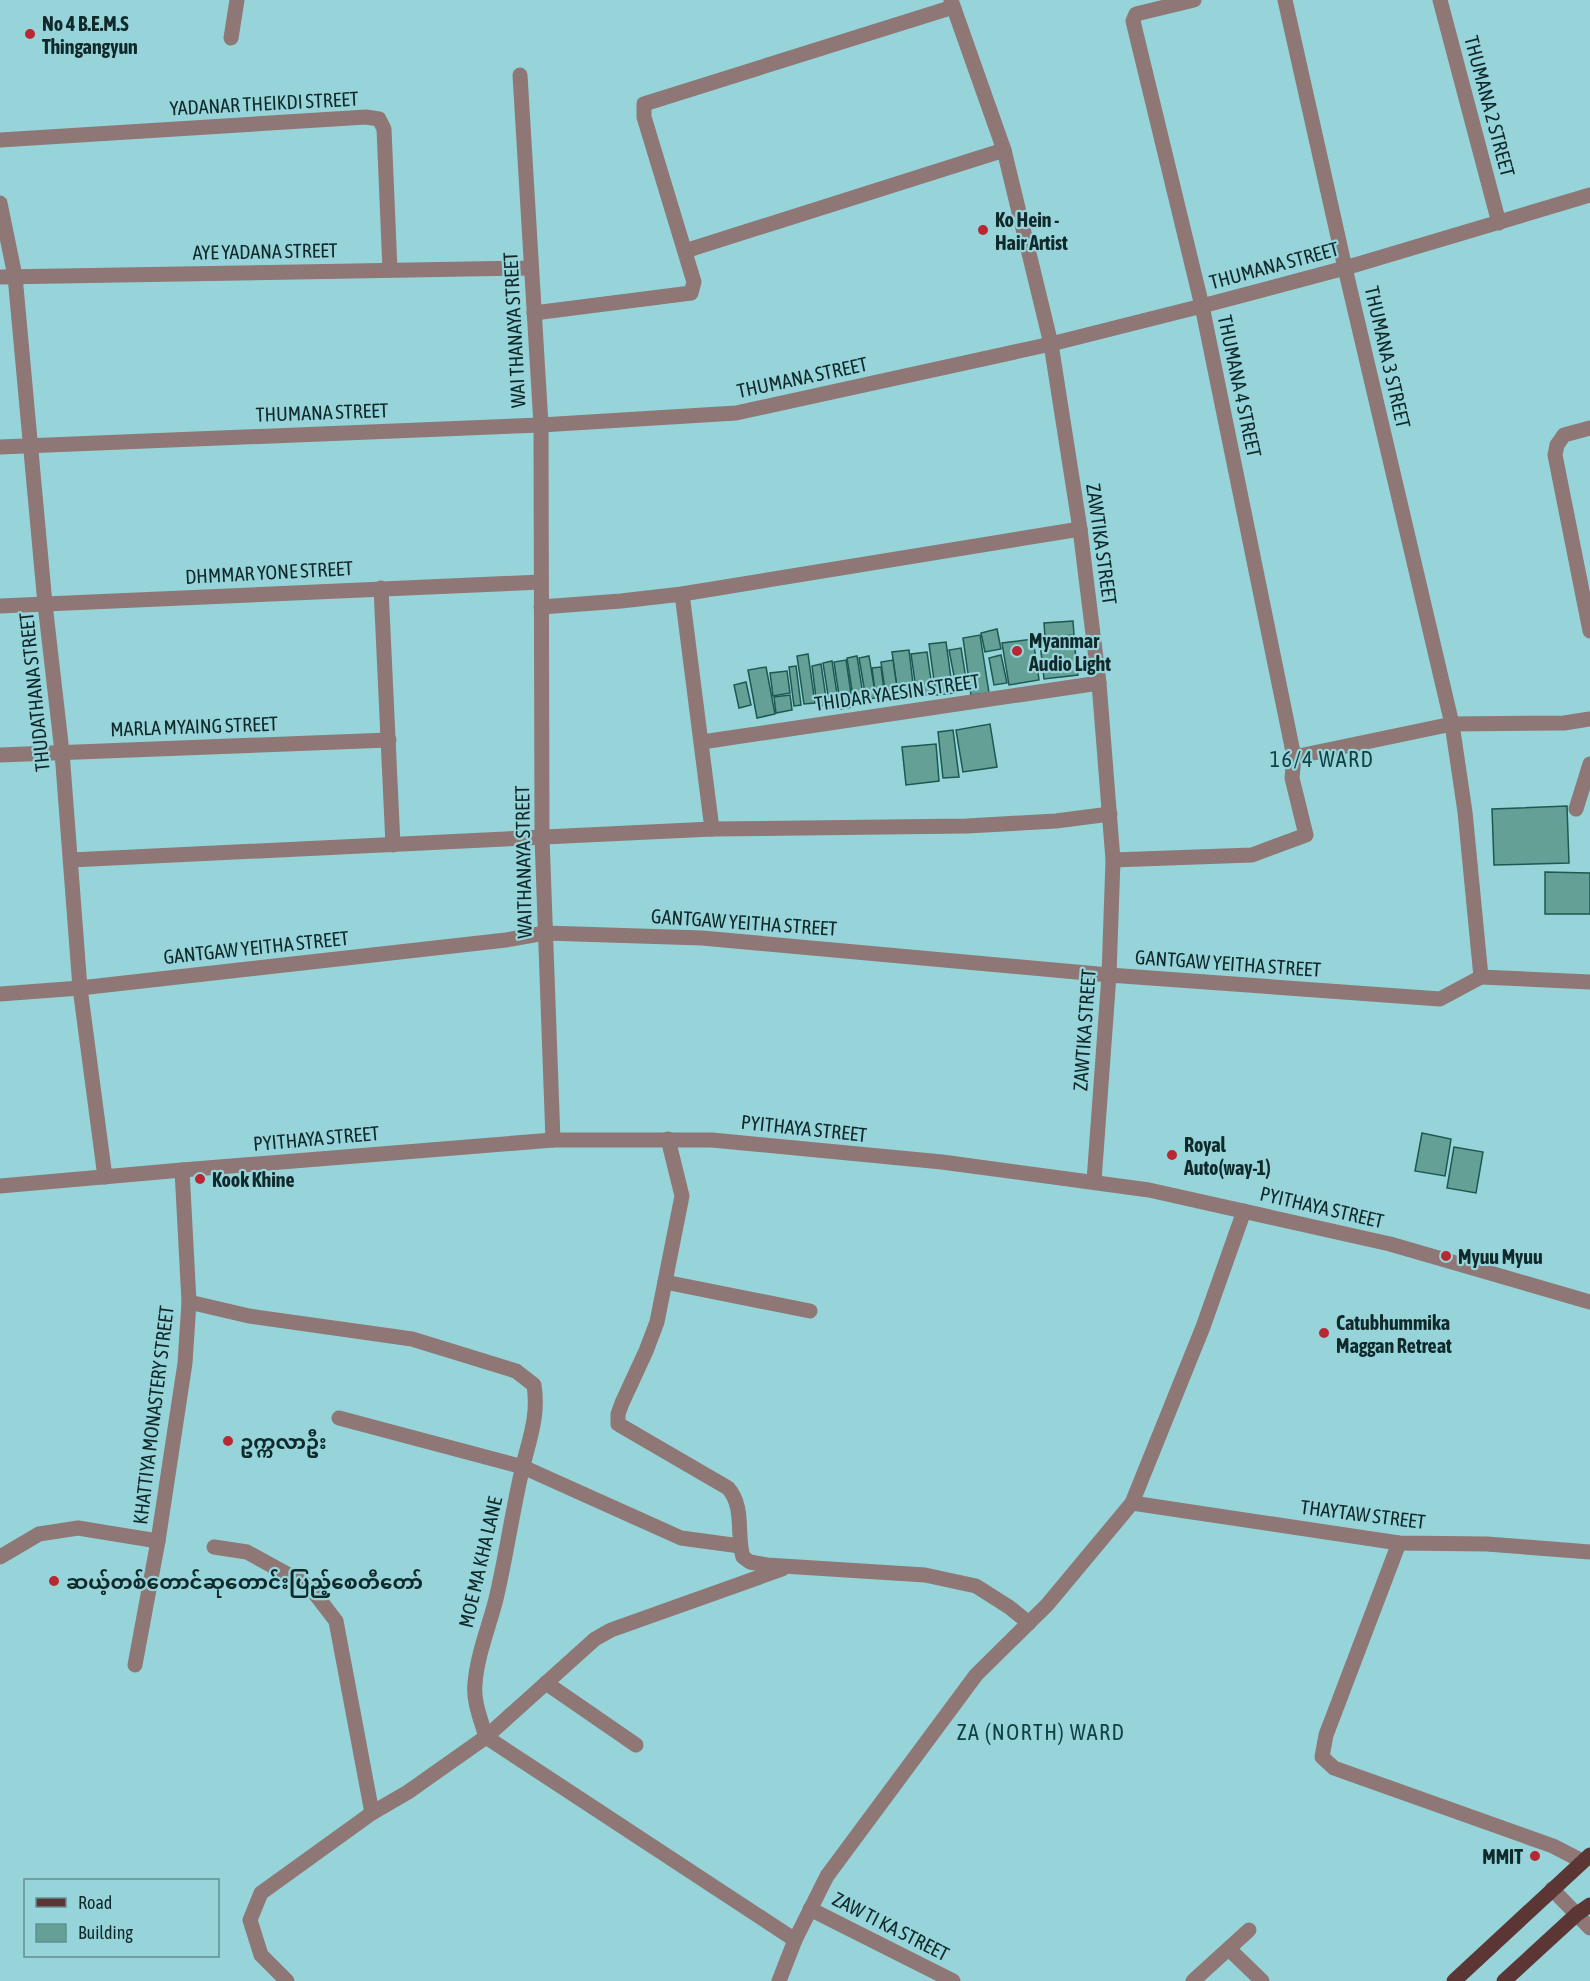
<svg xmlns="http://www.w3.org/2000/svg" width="1590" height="1981" font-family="'Asap Condensed','Noto Sans Myanmar',sans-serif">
<rect width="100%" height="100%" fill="#96d4da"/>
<!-- building -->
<g fill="#65a096" stroke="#1b5951" stroke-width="1.5">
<path d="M1073,621L1074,635L1045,637L1044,623Z"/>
<path d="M997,629L1001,649L985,652L981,633Z"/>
<path d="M980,635L989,693L971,695L963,638Z"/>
<path d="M1033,639L1039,680L1009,685L1002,643Z"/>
<path d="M1074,640L1078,675L1044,679L1040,643Z"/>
<path d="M946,642L953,693L936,695L929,644Z"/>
<path d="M961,648L966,679L955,681L949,650Z"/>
<path d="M909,650L914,692L898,694L892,652Z"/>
<path d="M927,652L933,694L917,696L911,654Z"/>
<path d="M808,654L815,703L804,704L797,656Z"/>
<path d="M1001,655L1007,683L994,685L989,658Z"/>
<path d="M857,656L864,701L854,703L847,658Z"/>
<path d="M869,656L876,698L866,699L859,658Z"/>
<path d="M846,660L853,707L841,709L834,662Z"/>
<path d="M893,660L897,688L885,690L881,662Z"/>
<path d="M832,661L839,707L830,708L823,663Z"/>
<path d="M821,664L827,705L817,706L812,666Z"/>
<path d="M796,666L801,705L794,706L789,667Z"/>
<path d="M766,667L775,714L757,718L748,670Z"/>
<path d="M881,667L884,690L875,691L872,668Z"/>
<path d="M787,671L790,693L773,696L770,673Z"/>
<path d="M746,682L751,705L739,708L734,685Z"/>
<path d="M790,695L792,710L776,713L774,697Z"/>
<path d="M990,724L997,767L963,772L956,730Z"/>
<path d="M953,730L959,777L943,778L938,732Z"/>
<path d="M936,744L939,781L906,785L902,747Z"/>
<path d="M1567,806L1569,863L1494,865L1492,809Z"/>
<path d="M1545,872L1590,873V914H1545Z"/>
<path d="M1422,1133L1451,1139L1445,1176L1415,1171Z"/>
<path d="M1454,1147L1483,1152L1476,1193L1447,1188Z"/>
</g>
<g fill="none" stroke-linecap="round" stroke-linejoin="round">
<!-- minor -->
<g stroke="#8e7775" stroke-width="15">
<path d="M951,0L1004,150L1051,344L1080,529L1099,683L1113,860L1109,975L1094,1181"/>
<path d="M1285,0L1345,268L1452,724L1465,812L1481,977"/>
<path d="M1440,0L1499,223"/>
<path d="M231,38L237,0"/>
<path d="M520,75L541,425L542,837L553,1140"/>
<path d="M0,140L366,117L379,119L384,129L390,270"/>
<path d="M0,203L15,276L45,604L62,752L80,988L105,1177"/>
<path d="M685,251L1004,150"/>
<path d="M0,277L531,268"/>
<path d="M534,313L691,293L694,282L644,117V104L953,7"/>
<path d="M1590,428L1564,435L1557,445L1555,455L1590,631"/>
<path d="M0,447L541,425L736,413L1051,344L1202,306L1345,268L1590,195"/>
<path d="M381,588L393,845"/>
<path d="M682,594L712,829"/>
<path d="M0,606L541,582"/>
<path d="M541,607L621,601L682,594L1080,529"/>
<path d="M702,742L1099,683"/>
<path d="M0,755L389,740"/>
<path d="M1294,757L1452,724L1564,723L1590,719"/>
<path d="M1576,809L1590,764"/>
<path d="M71,860L712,829L967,826L1056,821L1110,814"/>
<path d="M1113,860L1252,855L1306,835L1292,778L1294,757L1202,306L1133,21L1136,14L1194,0"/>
<path d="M1481,977L1590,982"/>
<path d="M0,994L80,988L506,940L545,933L702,938L1109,975L1440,999L1481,977"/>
<path d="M668,1139L682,1196L657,1322L646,1351L622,1403L618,1414V1424L728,1488C745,1507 736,1534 743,1557L750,1562L767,1565L925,1575L976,1586L1009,1607L1029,1623"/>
<path d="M0,1186L182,1170L553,1140H712L942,1162L1149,1190L1390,1244L1590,1302"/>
<path d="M665,1282L810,1311"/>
<path d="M189,1302L249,1316L412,1339L516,1371L534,1385C539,1417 529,1439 522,1470C512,1513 506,1557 496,1599C489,1627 477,1655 475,1684C473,1701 481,1720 486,1737L795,1940"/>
<path d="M339,1418L523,1467L681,1538L740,1546"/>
<path d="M1132,1503L1399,1543L1487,1544L1590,1552"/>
<path d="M1399,1543L1326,1735L1322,1757L1334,1768L1553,1846L1582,1861"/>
<path d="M214,1547L247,1552L309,1586L336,1621L372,1813"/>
<path d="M0,1557L39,1534L78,1528L158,1541"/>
<path d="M135,1665L158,1541L185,1363L189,1302L182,1170"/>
<path d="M546,1683L636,1745"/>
<path d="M1552,1889L1590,1928"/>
<path d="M810,1909L953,1981"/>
<path d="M1229,1949L1262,1981"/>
<path d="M287,1981L261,1955L250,1920L261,1893L372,1813L408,1792L486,1737L595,1639L611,1630L782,1569"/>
<path d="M779,1981L795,1940L827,1876L976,1675L1047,1605L1132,1503L1203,1327L1244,1211"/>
<path d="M1193,1981L1249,1930"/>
</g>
<!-- major -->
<g stroke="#5b3634" stroke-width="15">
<path d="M1454,1981L1590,1855"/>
<path d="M1504,1981L1577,1914L1590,1905"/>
</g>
</g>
<!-- markers -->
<g fill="#b92832" stroke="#96d4da" stroke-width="2">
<circle cx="30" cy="34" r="6"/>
<circle cx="983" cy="230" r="6"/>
<circle cx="1017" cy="651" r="6"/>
<circle cx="1172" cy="1155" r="6"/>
<circle cx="200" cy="1179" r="6"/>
<circle cx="1446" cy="1256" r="6"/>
<circle cx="1324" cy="1333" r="6"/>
<circle cx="228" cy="1441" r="6"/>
<circle cx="54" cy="1581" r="6"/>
<circle cx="1535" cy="1856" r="6"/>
</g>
<g text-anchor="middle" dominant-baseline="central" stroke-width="4.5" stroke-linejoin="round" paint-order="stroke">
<!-- poi labels -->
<g font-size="20" font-weight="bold" fill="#10292b" stroke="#96d4da" text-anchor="start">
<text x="42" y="23">No 4 B.E.M.S<tspan x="42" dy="23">Thingangyun</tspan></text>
<text x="995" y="219">Ko Hein -<tspan x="995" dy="23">Hair Artist</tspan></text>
<text x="1029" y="640">Myanmar<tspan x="1029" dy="23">Audio Light</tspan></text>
<text x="1184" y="1144">Royal<tspan x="1184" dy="23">Auto(way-1)</tspan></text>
<text x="212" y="1179">Kook Khine</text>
<text x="1458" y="1256">Myuu Myuu</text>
<text x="1336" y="1322">Catubhummika<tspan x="1336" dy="23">Maggan Retreat</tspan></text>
<text x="240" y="1441">ဥက္ကလာဦး</text>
<text x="66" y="1581">ဆယ့်တစ်တောင်ဆုတောင်းပြည့်စေတီတော်</text>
<text x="1523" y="1856" text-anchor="end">MMIT</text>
</g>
<!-- street labels -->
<g font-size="20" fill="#10292b" stroke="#96d4da">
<text transform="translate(264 103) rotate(-3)">YADANAR THEIKDI STREET</text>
<text transform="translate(1490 106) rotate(75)">THUMANA 2 STREET</text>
<text transform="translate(265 251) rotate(-1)">AYE YADANA STREET</text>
<text transform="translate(1274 265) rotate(-15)">THUMANA STREET</text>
<text transform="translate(514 330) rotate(-93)">WAI THANAYA STREET</text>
<text transform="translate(1388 357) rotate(77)">THUMANA 3 STREET</text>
<text transform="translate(802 377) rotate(-12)">THUMANA STREET</text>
<text transform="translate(1240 386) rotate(78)">THUMANA 4 STREET</text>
<text transform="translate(322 412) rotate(-2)">THUMANA STREET</text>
<text transform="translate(1102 544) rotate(82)">ZAWTIKA STREET</text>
<text transform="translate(269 572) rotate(-3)">DHMMAR YONE STREET</text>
<text transform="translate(34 692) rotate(-96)">THUDATHANA STREET</text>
<text transform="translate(897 692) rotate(-8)">THIDAR YAESIN STREET</text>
<text transform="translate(194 726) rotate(-2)">MARLA MYAING STREET</text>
<text transform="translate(523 862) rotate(-91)">WAITHANAYA STREET</text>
<text transform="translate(744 922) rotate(4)">GANTGAW YEITHA STREET</text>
<text transform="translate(256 947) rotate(-6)">GANTGAW YEITHA STREET</text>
<text transform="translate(1228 963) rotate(4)">GANTGAW YEITHA STREET</text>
<text transform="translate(1084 1030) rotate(-86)">ZAWTIKA STREET</text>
<text transform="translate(804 1128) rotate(6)">PYITHAYA STREET</text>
<text transform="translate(316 1138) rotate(-5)">PYITHAYA STREET</text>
<text transform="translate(1322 1207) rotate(13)">PYITHAYA STREET</text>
<text transform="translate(153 1415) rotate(-83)">KHATTIYA MONASTERY STREET</text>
<text transform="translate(1363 1514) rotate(7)">THAYTAW STREET</text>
<text transform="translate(480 1562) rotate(-77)">MOE MA KHA LANE</text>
<text transform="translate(891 1926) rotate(27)">ZAW TI KA STREET</text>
</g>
<!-- quarter labels -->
<g font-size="22" letter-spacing="1.5" fill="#104145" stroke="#96d4da">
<text x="1322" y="759">16/4 WARD</text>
<text x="1041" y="1732">ZA (NORTH) WARD</text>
</g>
</g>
<!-- legend -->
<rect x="24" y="1879" width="195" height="78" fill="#96d4da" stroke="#609094" stroke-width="1.5"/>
<rect x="36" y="1898" width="30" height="9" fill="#5b3634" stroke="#609094" stroke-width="1.5"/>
<text x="78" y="1909" font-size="18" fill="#10292b">Road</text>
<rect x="36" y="1924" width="30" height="18" fill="#65a096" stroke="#609094" stroke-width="1.5"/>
<text x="78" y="1939" font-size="18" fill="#10292b">Building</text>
</svg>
